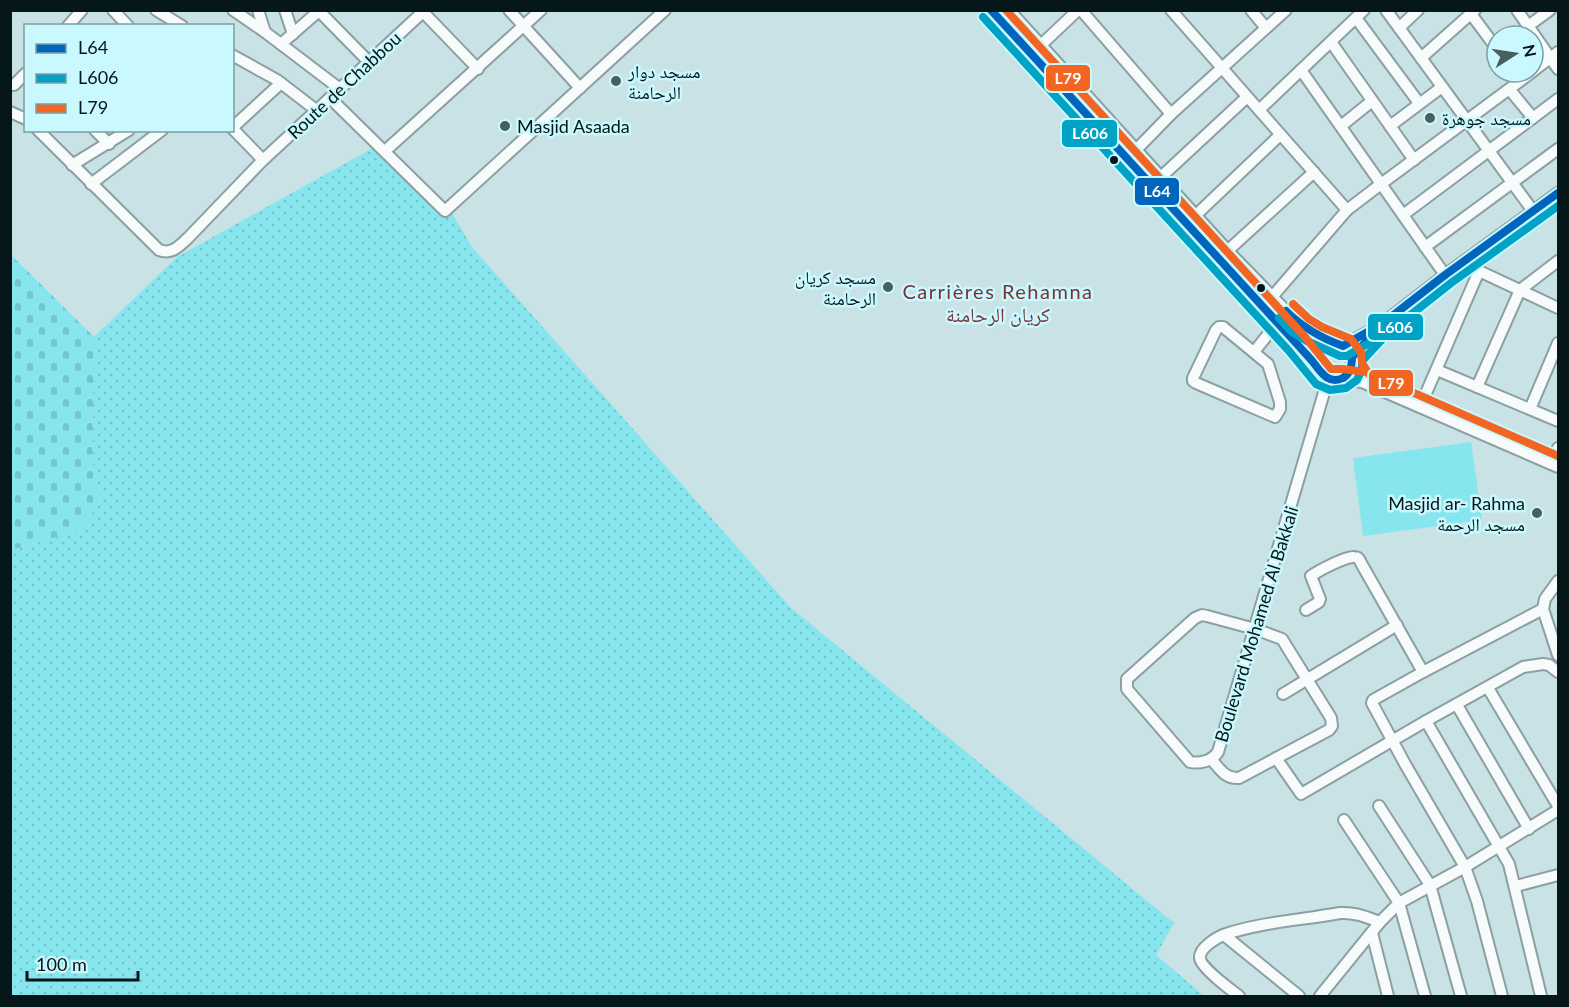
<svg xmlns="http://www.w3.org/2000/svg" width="1569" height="1007" font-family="Lato,'Noto Naskh Arabic',sans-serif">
<defs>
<pattern id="grass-dots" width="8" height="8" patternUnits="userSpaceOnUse" patternTransform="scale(1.5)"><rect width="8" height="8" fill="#87e5ee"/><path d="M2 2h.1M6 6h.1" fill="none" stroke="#73c4cc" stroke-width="1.8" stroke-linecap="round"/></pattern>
<pattern id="cemetery-stones" width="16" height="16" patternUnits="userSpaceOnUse" patternTransform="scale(1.5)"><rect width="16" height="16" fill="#87e5ee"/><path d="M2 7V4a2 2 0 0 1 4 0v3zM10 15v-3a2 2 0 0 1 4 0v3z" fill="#73c4cc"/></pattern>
</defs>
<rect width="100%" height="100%" fill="#c8e2e5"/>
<!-- grass -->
<path fill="url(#grass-dots)" d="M380,144L452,213L472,247L791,608L1174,923L1156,955L1204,996H11L10,707L14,703L11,700V550L80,530L101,501L92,460L94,337L177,257Z"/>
<!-- cemetery -->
<path fill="url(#cemetery-stones)" d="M10,254L94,337L92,460L101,501L80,530L11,550Z"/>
<!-- green -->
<path fill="#87e5ee" d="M1471,442L1482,520L1363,536L1353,458Z"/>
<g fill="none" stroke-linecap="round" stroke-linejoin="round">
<!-- minor casing -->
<g stroke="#8c9fa2" stroke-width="14">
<g id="minor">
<path d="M113,10L128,26"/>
<path d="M156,10L182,26"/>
<path d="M233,10L265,32L340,89"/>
<path d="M258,10L265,32"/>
<path d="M285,10L293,34"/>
<path d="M509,10L580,88"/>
<path d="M991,10L1316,366"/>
<path d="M1009,10L1228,251L1292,317C1300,325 1308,332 1318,337C1331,342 1353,344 1352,362C1352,368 1349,375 1343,378C1318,393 1301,344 1336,344"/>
<path d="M1081,10L1171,114"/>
<path d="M1171,10L1347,210"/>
<path d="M1251,10L1266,28"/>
<path d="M1386,10L1533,211"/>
<path d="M1517,10L1558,69"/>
<path d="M319,11L369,62"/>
<path d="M423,12L478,69"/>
<path d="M1471,14L1497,49"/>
<path d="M1356,18L1419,103"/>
<path d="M68,26L82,10"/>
<path d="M1528,26L1550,10"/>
<path d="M1399,28L1418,10"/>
<path d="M1331,42L1414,160"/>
<path d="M281,44L320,10"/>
<path d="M1041,45L1078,10"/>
<path d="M232,55L277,80L316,110"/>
<path d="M1421,58L1475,10"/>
<path d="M1301,70L1445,275"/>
<path d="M1533,71L1558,52"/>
<path d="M10,85H14L26,73"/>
<path d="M1510,90L1533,118"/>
<path d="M330,98L445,211L665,10"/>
<path d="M1259,110L1364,10"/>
<path d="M10,112L26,119"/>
<path d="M1341,126L1372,101"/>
<path d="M1390,126L1442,87"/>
<path d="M232,128L281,83"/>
<path d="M232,128L263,160"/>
<path d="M38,130L159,250C172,255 179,246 188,238L263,160L425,10"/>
<path d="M95,130L109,144"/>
<path d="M1136,150L1171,114L1286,10"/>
<path d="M385,151L541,10"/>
<path d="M72,165L129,130"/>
<path d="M1161,177L1247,97"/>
<path d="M91,184L162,130"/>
<path d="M1196,215L1280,135"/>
<path d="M1403,215L1558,99"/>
<path d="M1425,247L1558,149"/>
<path d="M1223,255L1314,172"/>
<path d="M1462,263L1558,308"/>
<path d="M1272,297L1347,210L1381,184L1532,72"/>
<path d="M1219,327H1223L1268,364L1280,402V409L1275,417L1196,383L1193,381V378L1216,330Z"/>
<path d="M1343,346L1382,324L1445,275L1558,193"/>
<path d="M1254,352L1277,323"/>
<path d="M1352,357L1376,331"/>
<path d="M1437,370L1558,421"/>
<path d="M1341,379L1362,382L1558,467"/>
<path d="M1477,387L1520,290L1558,261"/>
<path d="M1420,407L1479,271"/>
<path d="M1530,409L1558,343"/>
<path d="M1551,464L1558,448"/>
<path d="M1558,581L1545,599L1543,609L1558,655"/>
<path d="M1306,610L1319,602L1320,599L1311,576C1318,571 1346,556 1354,557C1359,557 1359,559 1361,563L1423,672"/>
<path d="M1488,688L1558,806"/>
<path d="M1283,694L1397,625"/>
<path d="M1457,705L1529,829"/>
<path d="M1426,721L1509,864L1541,996"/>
<path d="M1276,758L1301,794L1426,721L1523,667L1543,664L1549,665L1558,672"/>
<path d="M1211,759C1220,769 1225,779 1239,778L1329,730L1332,726L1331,718L1282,639L1255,629L1207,616L1202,615L1195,618L1127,679V689L1190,762C1200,764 1212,761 1218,752L1328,379"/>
<path d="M1379,806L1430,885L1461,996"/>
<path d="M1344,820L1399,903L1425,996"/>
<path d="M1516,886L1558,875"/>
<path d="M1372,933L1388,996"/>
<path d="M1224,935L1299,996"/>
<path d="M1239,996C1231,990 1200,967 1200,958C1199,948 1217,937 1226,934C1262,922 1302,920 1340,913C1355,912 1366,917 1380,922"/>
<path d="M1320,996L1380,922L1399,903L1465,867L1558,810"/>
<path d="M1502,996L1477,901L1465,867L1405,764L1372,703L1373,700L1423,672L1543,609"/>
</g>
</g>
<!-- minor -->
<use href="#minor" stroke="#f7fbfb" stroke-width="10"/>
<!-- bus-1 casing -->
<g stroke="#c9f9ff" stroke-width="12">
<g id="bus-1">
<path d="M991,10L1297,344C1302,350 1308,356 1313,362C1321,372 1328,385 1343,378C1351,373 1352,365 1352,357L1382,324L1445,275L1558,193"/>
<path d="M1286,311C1303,328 1321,338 1343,346L1371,330"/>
</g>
</g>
<!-- bus-2 casing -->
<g stroke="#c9f9ff" stroke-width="12">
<g id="bus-2">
<path d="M983,17L1289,351L1316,384L1330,390L1346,388L1357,380L1362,369V361L1389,332L1451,283L1558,206"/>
<path d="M1279,318L1292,332L1307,341L1340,356H1347L1376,339"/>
</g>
</g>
<!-- bus-3 casing -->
<g stroke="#c9f9ff" stroke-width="12">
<g id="bus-3">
<path d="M1006,10L1305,337L1331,369H1342L1366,372L1558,456"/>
<path d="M1293,304L1309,319L1322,327L1351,339L1361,352L1362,363L1369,374L1381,379"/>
</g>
</g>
<!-- bus-1 -->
<use href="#bus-1" stroke="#0065bd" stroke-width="8"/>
<!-- bus-2 -->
<use href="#bus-2" stroke="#00a2c5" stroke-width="8"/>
<!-- bus-3 -->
<use href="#bus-3" stroke="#f26522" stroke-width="8"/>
</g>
<!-- markers -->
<g fill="#495e60" stroke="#c9f9ff" stroke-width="2">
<circle cx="616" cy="81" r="6"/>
<circle cx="1430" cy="118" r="6"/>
<circle cx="505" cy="126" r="6"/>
<circle cx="888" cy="287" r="6"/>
<circle cx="1537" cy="513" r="6"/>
</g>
<g fill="#051719" stroke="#c9f9ff" stroke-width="2">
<circle cx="1114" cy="160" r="5"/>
<circle cx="1261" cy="288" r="5"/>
</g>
<g text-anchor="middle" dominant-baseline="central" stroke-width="5" stroke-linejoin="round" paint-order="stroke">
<!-- poi labels -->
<g font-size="18" fill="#051719" stroke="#c9f9ff" text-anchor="start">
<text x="628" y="71">مسجد دوار<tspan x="628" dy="21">الرحامنة</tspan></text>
<text x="1442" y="118">مسجد جوهرة</text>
<text x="517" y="126">Masjid Asaada</text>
<text x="876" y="277" text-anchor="end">مسجد كريان<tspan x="876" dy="21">الرحامنة</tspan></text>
<text x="1525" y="503" text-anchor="end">Masjid ar- Rahma<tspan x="1525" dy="21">مسجد الرحمة</tspan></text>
</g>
<!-- street labels -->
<g font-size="18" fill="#051719" stroke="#c9f9ff">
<text transform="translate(344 85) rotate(-43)">Route de Chabbou</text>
<text transform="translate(1256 624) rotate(-73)">Boulevard Mohamed Al Bakkali</text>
</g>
<!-- neighbourhood labels -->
<g font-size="20" letter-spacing="1.5" fill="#7a3330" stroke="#c9f9ff">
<text x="998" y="291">Carrières Rehamna<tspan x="998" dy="23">كريان الرحامنة</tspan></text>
</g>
</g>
<g stroke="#c9f9ff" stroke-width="2">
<rect x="1045" y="64" width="46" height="28" rx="6" fill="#f26522"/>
<rect x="1061" y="119" width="57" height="29" rx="6" fill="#00a2c5"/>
<rect x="1134" y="177" width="46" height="29" rx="6" fill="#0065bd"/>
<rect x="1367" y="313" width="57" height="28" rx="6" fill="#00a2c5"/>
<rect x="1368" y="369" width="46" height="28" rx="6" fill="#f26522"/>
</g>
<g font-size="16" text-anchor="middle" font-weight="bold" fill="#fff">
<text x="1068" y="84">L79</text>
<text x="1090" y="139">L606</text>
<text x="1157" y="197">L64</text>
<text x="1395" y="333">L606</text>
<text x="1391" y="389">L79</text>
</g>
<!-- border -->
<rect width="1569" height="1007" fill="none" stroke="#051719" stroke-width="24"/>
<!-- legend -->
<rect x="24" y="24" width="210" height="108" fill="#c9f9ff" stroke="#7b9fa3" stroke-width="1.5"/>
<rect x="36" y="44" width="30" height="9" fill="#0065bd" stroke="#7b9fa3" stroke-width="1.5"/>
<text x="78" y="54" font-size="18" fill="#051719">L64</text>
<rect x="36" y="74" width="30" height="9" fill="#00a2c5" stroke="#7b9fa3" stroke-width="1.5"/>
<text x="78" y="84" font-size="18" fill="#051719">L606</text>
<rect x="36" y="104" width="30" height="9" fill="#f26522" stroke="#7b9fa3" stroke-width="1.5"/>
<text x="78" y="114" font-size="18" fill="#051719">L79</text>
<!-- north arrow -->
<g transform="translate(1515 54) rotate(78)"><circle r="28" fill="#c9f9ff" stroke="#7b9fa3" stroke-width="1.5"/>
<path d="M0-4.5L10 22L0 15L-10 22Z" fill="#495e60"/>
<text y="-9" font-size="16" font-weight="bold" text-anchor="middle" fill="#051719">N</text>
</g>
<!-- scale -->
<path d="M27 971v9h111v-9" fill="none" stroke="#051719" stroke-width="3"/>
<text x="36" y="971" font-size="18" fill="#051719" stroke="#c9f9ff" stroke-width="4.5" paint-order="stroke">100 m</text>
</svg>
